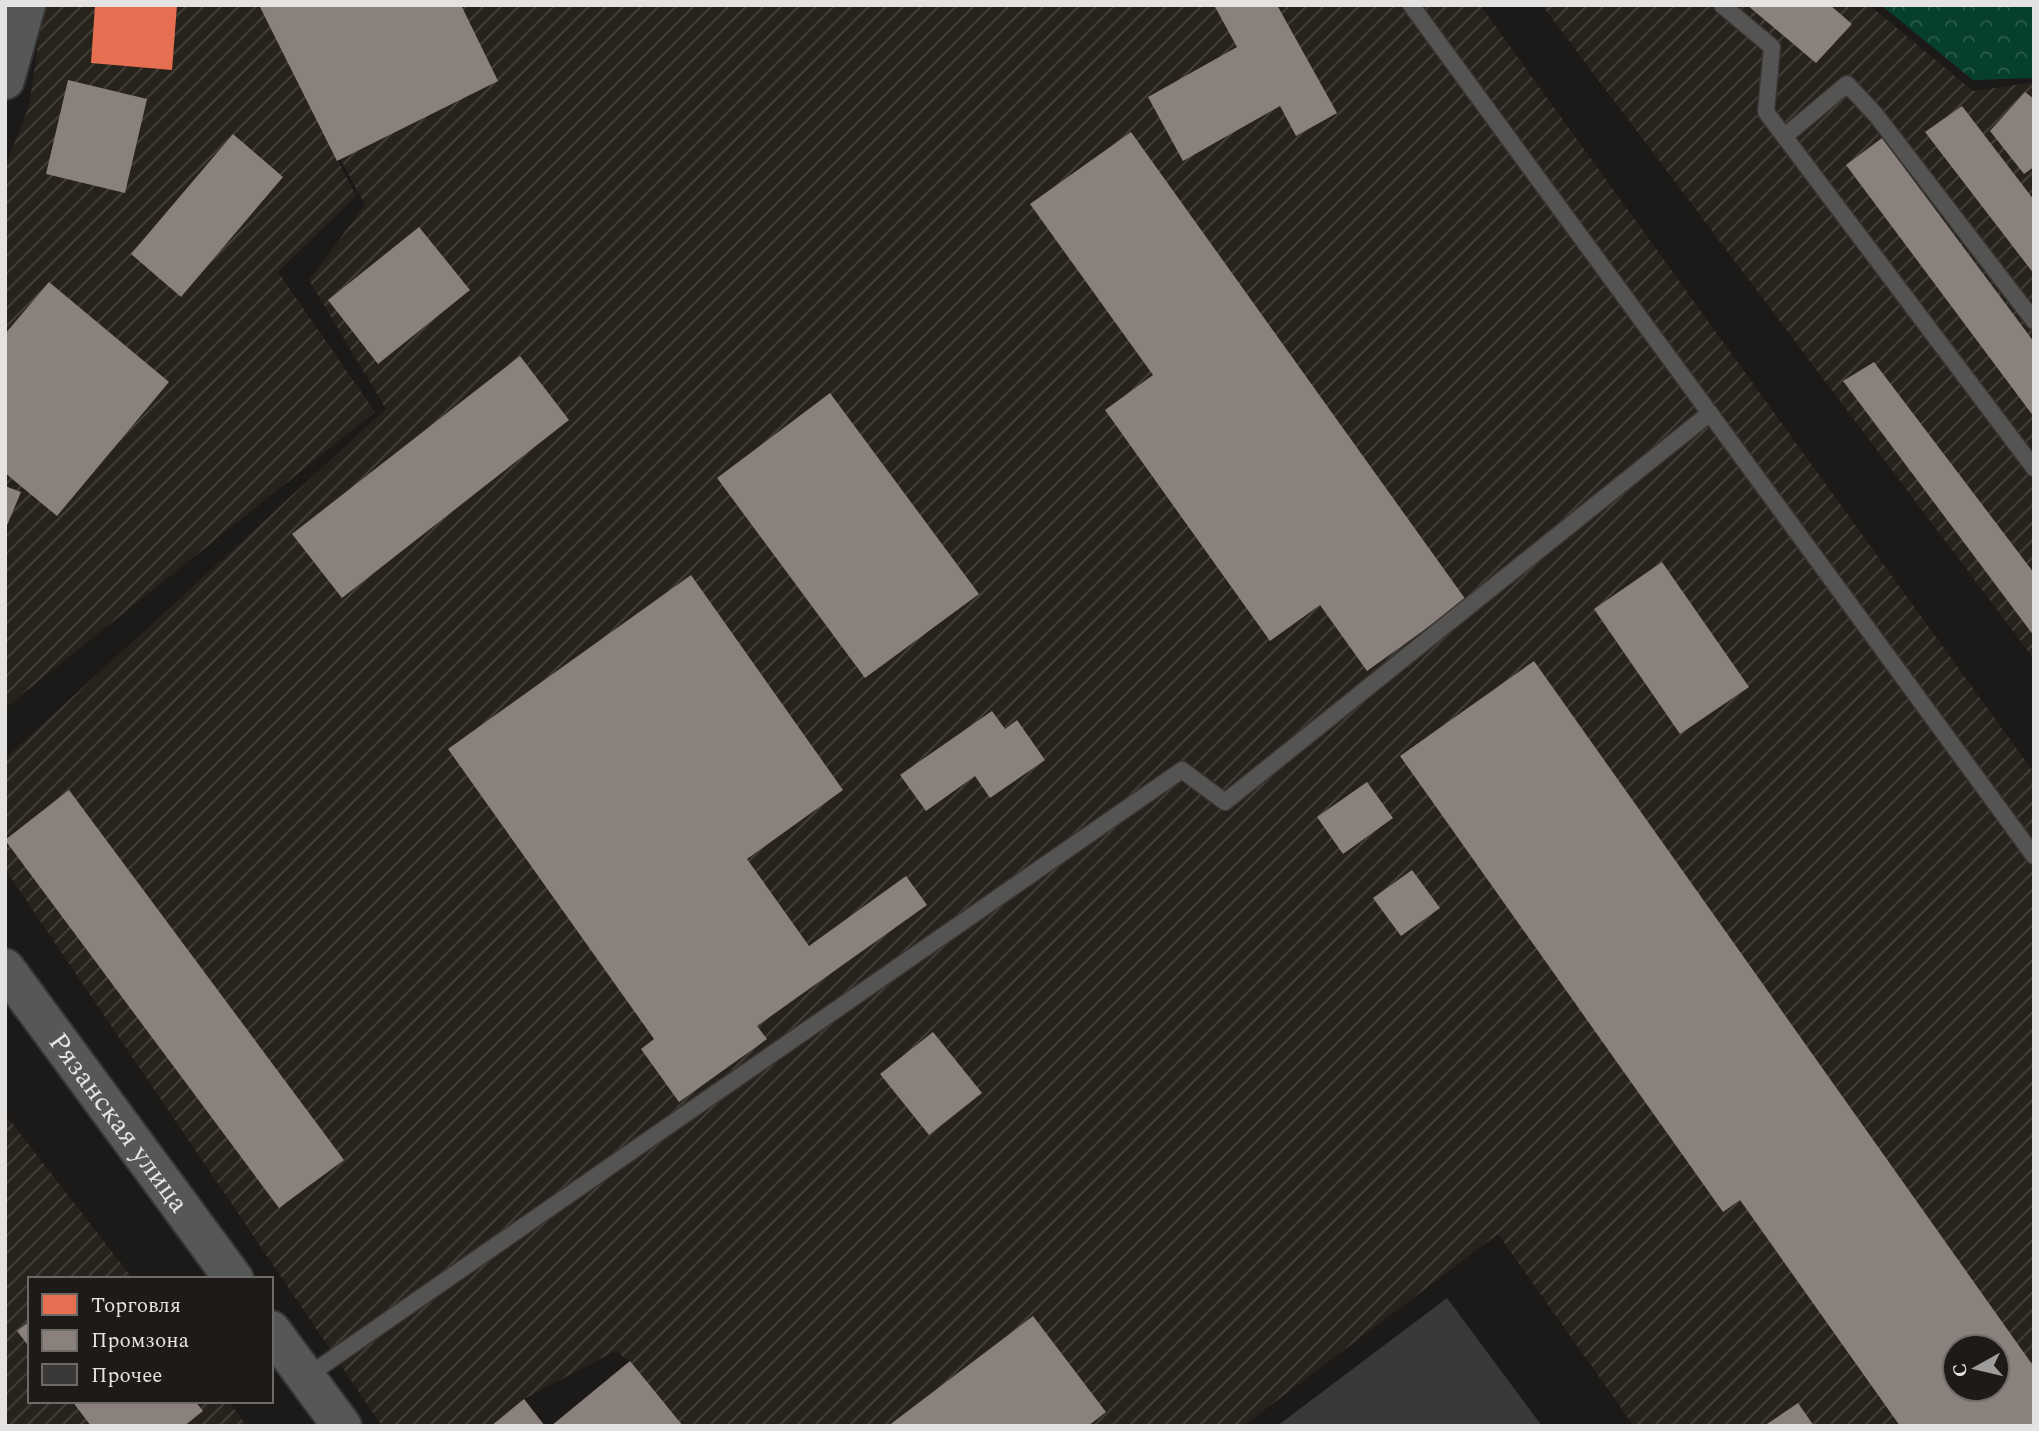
<svg xmlns="http://www.w3.org/2000/svg" width="2039" height="1431" font-family="Spectral,serif">
<defs>
<pattern id="industrial-furrows" width="10" height="10" patternUnits="userSpaceOnUse" patternTransform="scale(1.75)"><rect width="10" height="10" fill="#27221b"/><path d="M-1 1l2-2M0 10L10 0M9 11l2-2" fill="none" stroke="#46423c"/></pattern>
<pattern id="forest-crowns" width="20" height="18" patternUnits="userSpaceOnUse" patternTransform="scale(1.75)"><rect width="20" height="18" fill="#06402b"/><path d="M2 6a3 3 0 1 1 6 0M12 15a3 3 0 1 1 6 0" fill="none" stroke="#2a5b49"/></pattern>
</defs>
<rect width="100%" height="100%" fill="#1c1a18"/>
<!-- industrial -->
<g fill="url(#industrial-furrows)" fill-rule="evenodd">
<path d="M44,5H1480L2034,773V1426H1634L1498,1234L1243,1426H668L630,1361L615,1351L524,1399L491,1426H382L5,869V759L386,409L309,280L365,205L281,48L356,196L278,272L375,412L5,708V167L29,106ZM1955,1347H1997V1389H1955Z"/>
<path d="M1542,5H1869L1973,91L2031,83L2034,85V659Z"/>
<path d="M5,1114L133,1279H30V1401H228L247,1426H5Z"/>
</g>
<!-- forest -->
<path fill="url(#forest-crowns)" d="M1881,5H2034V78L1973,80Z"/>
<!-- shops -->
<path fill="#e76f51" d="M95,5H177L172,70L91,63Z"/>
<!-- industry -->
<g fill="#8a817c" fill-rule="evenodd">
<path d="M259,5H461L498,81L337,161Z"/>
<path d="M1214,5H1277L1337,113L1296,136L1280,106L1183,161L1148,97L1237,47Z"/>
<path d="M1747,5H1830L1852,24L1816,63Z"/>
<path d="M68,80L147,99L125,193L46,174Z"/>
<path d="M2025,92L2034,99V167L2024,174L1990,131Z"/>
<path d="M1962,106L2034,200V274L1925,132Z"/>
<path d="M1131,132L1466,600L1367,671L1320,605L1270,641L1105,410L1153,375L1030,204Z"/>
<path d="M233,134L283,177L181,297L131,254Z"/>
<path d="M1882,138L2034,342V417L1846,165Z"/>
<path d="M419,227L470,290L378,364L328,300Z"/>
<path d="M49,282L169,382L57,516L5,473V334Z"/>
<path d="M520,356L569,420L342,598L292,534Z"/>
<path d="M1874,362L2034,573V636L1843,381Z"/>
<path d="M830,393L979,594L865,678L717,478Z"/>
<path d="M5,486L21,492L5,530Z"/>
<path d="M1662,562L1749,687L1680,734L1594,609Z"/>
<path d="M691,575L843,790L747,859L809,946L906,876L927,905L757,1026L767,1039L679,1102L641,1049L654,1039L448,749Z"/>
<path d="M1534,661L2034,1367V1426H1900L1740,1200L1723,1212L1400,756ZM1955,1347H1997V1389H1955Z"/>
<path d="M992,711L1005,729L1017,720L1045,760L990,798L975,776L926,811L900,775Z"/>
<path d="M1367,782L1393,818L1343,854L1317,817Z"/>
<path d="M69,790L344,1160L279,1208L5,840Z"/>
<path d="M1412,870L1440,908L1401,936L1373,898Z"/>
<path d="M933,1032L982,1093L929,1135L880,1074Z"/>
<path d="M1033,1316L1106,1412L1088,1426H888Z"/>
<path d="M30,1321V1348L17,1331Z"/>
<path d="M630,1361L683,1426H551Z"/>
<path d="M524,1399L545,1426H491Z"/>
<path d="M72,1401H195L203,1411L184,1426H91Z"/>
<path d="M1798,1403L1814,1426H1764Z"/>
</g>
<!-- building -->
<path fill="#3b3938" d="M1447,1298L1542,1426H1277Z"/>
<g fill="none" stroke-linecap="round" stroke-linejoin="round">
<!-- service casing -->
<g stroke="#363534" stroke-width="19">
<g id="service">
<path d="M1411,5L2034,856"/>
<path d="M1722,5L1772,47L1766,112L2034,468"/>
<path d="M1785,136L1847,84L1876,115L2034,321"/>
<path d="M306,1377L1182,770L1225,802L1710,413"/>
</g>
</g>
<!-- secondary casing -->
<g stroke="#363534" stroke-width="42">
<g id="secondary">
<path d="M5,80L26,5"/>
<path id="s1" d="M5,968L234,1279"/>
<path d="M271,1330L342,1426"/>
</g>
</g>
<!-- service -->
<use href="#service" stroke="#555452" stroke-width="16"/>
<!-- secondary -->
<use href="#secondary" stroke="#565857" stroke-width="38"/>
</g>
<g text-anchor="middle" dominant-baseline="central" stroke-width="7" stroke-linejoin="round" paint-order="stroke">
<!-- street labels -->
<g font-size="28" fill="#e5e3e1" stroke="#1d1a17">
<text stroke="none"><textPath href="#s1" startOffset="192">Рязанская улица</textPath></text>
</g>
</g>
<!-- border -->
<rect width="2039" height="1431" fill="none" stroke="#e5e3e1" stroke-width="14"/>
<!-- legend -->
<rect x="28" y="1277" width="245" height="126" fill="#1d1a17" stroke="#6d6a68" stroke-width="2"/>
<rect x="42" y="1294" width="35" height="21" fill="#e76f51" stroke="#6d6a68" stroke-width="2"/>
<text x="91" y="1312" font-size="21" fill="#e5e3e1">Торговля</text>
<rect x="42" y="1330" width="35" height="21" fill="#8a817c" stroke="#6d6a68" stroke-width="2"/>
<text x="91" y="1347" font-size="21" fill="#e5e3e1">Промзона</text>
<rect x="42" y="1364" width="35" height="21" fill="#3b3938" stroke="#6d6a68" stroke-width="2"/>
<text x="91" y="1382" font-size="21" fill="#e5e3e1">Прочее</text>
<!-- north arrow -->
<g transform="translate(1976 1368) rotate(262)"><circle r="33" fill="#1d1a17" stroke="#6d6a68" stroke-width="2"/>
<path d="M0-5L12 26L0 18L-12 26Z" fill="#9f9d9b"/>
<text y="-10" font-size="19" font-weight="bold" text-anchor="middle" fill="#e5e3e1">С</text>
</g>
</svg>
